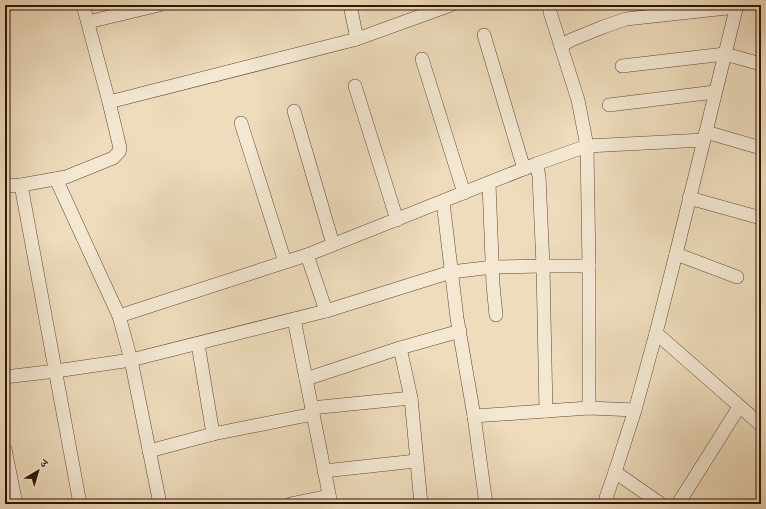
<svg xmlns="http://www.w3.org/2000/svg" width="766" height="509" font-family="'IM FELL Great Primer','Noto Serif Devanagari',serif">
<rect width="100%" height="100%" fill="#eedcbc"/>
<filter id="stains"><feTurbulence type="fractalNoise" baseFrequency=".005" numOctaves="4"/><feColorMatrix values="0 0 0 0 .2 0 0 0 0 .09 0 0 0 0 .02 0 0 0 .5 -.17"/></filter>
<radialGradient id="worn" r=".72"><stop offset=".6" stop-color="#630" stop-opacity="0"/><stop offset="1" stop-color="#630" stop-opacity=".3"/></radialGradient>
<g fill="none" stroke-linecap="round" stroke-linejoin="round">
<!-- minor casing -->
<g stroke="#604731" stroke-width="14">
<g id="minor">
<path d="M350,5L357,39"/>
<path d="M550,12L578,100L587,146L589,266V408"/>
<path d="M88,22L159,5"/>
<path d="M484,35L524,169"/>
<path d="M561,46L571,40L603,27L626,19L736,7"/>
<path d="M422,59L464,193"/>
<path d="M622,66L725,54L761,64"/>
<path d="M355,86L397,220"/>
<path d="M109,102L357,39L451,5"/>
<path d="M609,105L715,92"/>
<path d="M294,111L333,244"/>
<path d="M241,123L285,262"/>
<path d="M706,132L761,148"/>
<path d="M536,164L539,176L543,266L546,411"/>
<path d="M56,179L119,316L131,360L160,504"/>
<path d="M489,183L493,285L496,315"/>
<path d="M21,185L80,504"/>
<path d="M5,186L21,185L66,177L113,158L119,152L120,148L109,102L83,5"/>
<path d="M689,198L761,218"/>
<path d="M443,202L457,318L474,416L486,504"/>
<path d="M676,254L737,277"/>
<path d="M307,255L326,311"/>
<path d="M119,316L307,255L536,164L587,146L704,140"/>
<path d="M294,319L331,504"/>
<path d="M656,333L761,425"/>
<path d="M198,344L213,434"/>
<path d="M400,348L411,398L421,504"/>
<path d="M5,377L56,371L131,360L326,311L451,272L493,267L543,266H589"/>
<path d="M306,379L400,348L460,331"/>
<path d="M311,408L411,398"/>
<path d="M474,416L589,408L635,410"/>
<path d="M5,449L16,504"/>
<path d="M149,451L213,434L313,414"/>
<path d="M324,471L416,461"/>
<path d="M615,472L661,504"/>
<path d="M290,504L329,496"/>
<path d="M605,504L606,498L615,472L635,410L656,333L676,254L737,5"/>
<path d="M678,504L739,407"/>
</g>
</g>
<!-- minor -->
<use href="#minor" stroke="#f4e8d3" stroke-width="13"/>
</g>
<!-- margin -->
<rect width="766" height="509" fill="none" stroke="#eedcbc" stroke-width="20"/>
<rect x="6" y="6" width="754" height="497" fill="none" stroke="#301503" stroke-width="2"/>
<rect x="10" y="10" width="746" height="489" fill="none" stroke="#301503"/>
<!-- north arrow -->
<g transform="translate(38 471) rotate(38)" stroke="#f4e8d3" stroke-width="3" paint-order="stroke">
<path d="M0-3L7 15L0 10L-7 15Z" fill="#301503"/>
<text y="-6" font-size="11" font-weight="bold" text-anchor="middle" fill="#301503">उ</text>
</g>
<rect width="100%" height="100%" filter="url(#stains)"/>
<rect width="100%" height="100%" fill="url(#worn)"/>
</svg>
